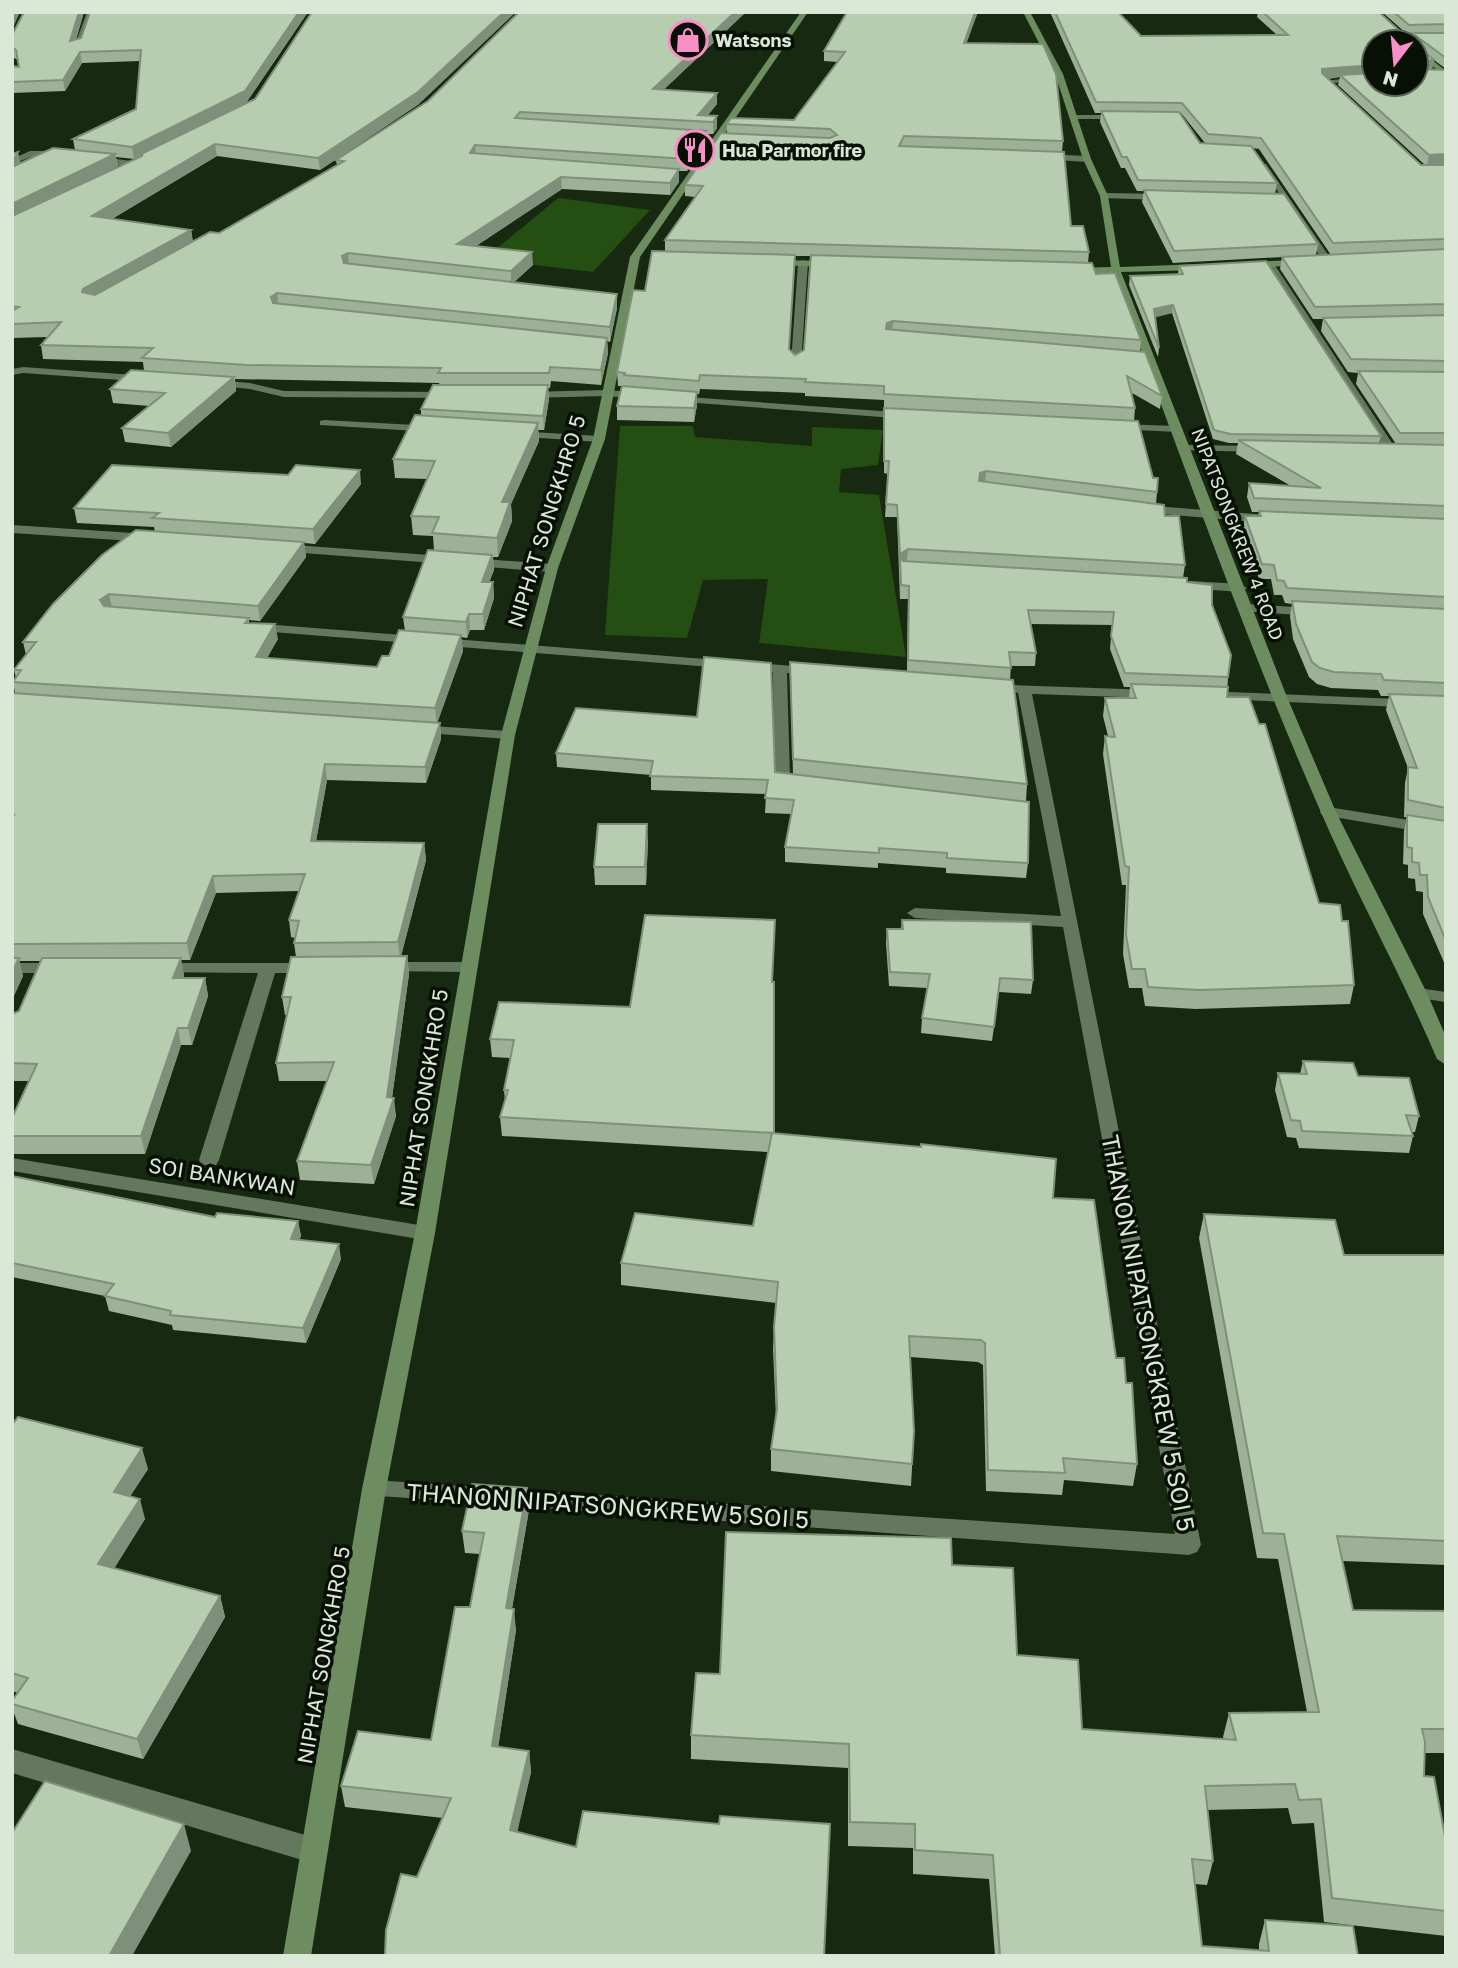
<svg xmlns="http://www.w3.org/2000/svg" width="1458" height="1968" font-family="'Golos Text',sans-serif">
<rect width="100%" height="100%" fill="#172910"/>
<!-- green -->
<g fill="#254e12">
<path d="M558,198L650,210L593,272L484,259Z"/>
<path d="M620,426H693L695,437L812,446V427L883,430L878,465L841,469L839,492L879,495L906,657L759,643L768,579L703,580L687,638L605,635Z"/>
</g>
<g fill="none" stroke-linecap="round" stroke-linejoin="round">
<!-- lane -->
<path fill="#63785c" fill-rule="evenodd" d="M87,12H94L80,48L73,50Z"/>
<!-- street -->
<g fill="#63785c" fill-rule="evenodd">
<path d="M1374,76V80L1332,83L1344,94L1340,96L1322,81Z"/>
<path d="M1075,115H1123L1127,117L1123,119H1072Z"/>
<path d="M30,151H62L66,154L62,157H31L12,164V159Z"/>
<path d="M1043,154L1087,156L1091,159L1087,162L1040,159Z"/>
<path d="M94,156L139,162L143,165L139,168L91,161Z"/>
<path d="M1260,164H1266L1333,262L1331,264H1325Z"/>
<path d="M1104,193L1167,194L1171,197L1167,200L1101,198Z"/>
<path d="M803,260L808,263L801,363L796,366L791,363L798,263Z"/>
<path d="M1266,262L1274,264L1398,452L1396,454L1386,452L1264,264Z"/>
<path d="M23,367L148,376L153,379L148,382L23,373L12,375V369Z"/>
<path d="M214,380L250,383L284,391L451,392L457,395L451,398L284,397L250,389L210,385L209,383Z"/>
<path d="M606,390L643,393L649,396L643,399L606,396L528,398L522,395L528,392Z"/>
<path d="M674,396L908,413L914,416L908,419L670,401V397Z"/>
<path d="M324,420L433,426L439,429L433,432L320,425V421Z"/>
<path d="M1118,424L1177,426L1183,429L1177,432L1114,429L1112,427Z"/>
<path d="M516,431L599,436L605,439L599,442L512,436V432Z"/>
<path d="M1184,445L1261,446L1267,449L1261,452L1180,450L1178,448Z"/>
<path d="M1142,505L1267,515L1273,519L1267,523L1138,512L1136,509Z"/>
<path d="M12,525L148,534L154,538L148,542L12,533Z"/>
<path d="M281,544L552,564L558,568L552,572L277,551V545Z"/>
<path d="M1191,581L1240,584L1247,588L1240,592L1186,588L1184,585Z"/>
<path d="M1246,604L1312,608L1319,612L1312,616L1241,611L1239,608Z"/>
<path d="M252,623L818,668V674L787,673L790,778L803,780L806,783C799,790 781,789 774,782L773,672L247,630L245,627Z"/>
<path d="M1012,685L1152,690L1159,694L1152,698L1032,694L1201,1545L1197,1552L1189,1555L366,1495L362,1489L366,1483L374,1480L1175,1534L1063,927L915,918L907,913L915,908L1061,916L1018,693L1005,689Z"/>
<path d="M1204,691L1446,701V709L1199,698L1197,695Z"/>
<path d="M417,725L508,731L515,735L508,739L412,732L410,729Z"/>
<path d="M1328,807L1446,826V836L1322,815L1320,812L1322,809Z"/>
<path d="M386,962H467L476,967L467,972L380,971L377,967L380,963Z"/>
<path d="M12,963H61L70,968L61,973H12Z"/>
<path d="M159,963H309L318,968L309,973H275L219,1160L216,1165H202L199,1160L258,973L153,972L150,968L153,964Z"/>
<path d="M1418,988L1446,992V1002L1412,997L1409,993Z"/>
<path d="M12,1158L425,1226L432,1228L435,1233L432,1238L425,1240L12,1171Z"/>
<path d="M12,1749L312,1837L322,1841L326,1850L322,1859L312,1863L12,1773Z"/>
</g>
<!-- secondary -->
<g fill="#6d8d61" fill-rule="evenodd">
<path d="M801,12H808L640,257L605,439L558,568L515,735L435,1233L386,1489L311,1956H283L362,1489L415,1233L501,735L546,568L593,439L630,257Z"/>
<path d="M1023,12H1030L1063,74L1091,159L1108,196L1120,267L1202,264L1207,267L1202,270L1121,272L1287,697L1336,812L1427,993L1446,1037V1065L1437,1059C1401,974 1356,894 1320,810C1243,635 1180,452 1112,273L1072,274L1067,271L1072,268L1111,267L1100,196L1083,159L1055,74Z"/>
<path d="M1416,47L1446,71V77L1416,53Z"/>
<path d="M768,260L834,261L839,264L834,267L771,265L768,264Z"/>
<path d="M1303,260L1306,261V265L1244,268L1239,265L1244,262Z"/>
</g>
</g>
<!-- wall -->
<g fill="#9db196" fill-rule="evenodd">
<path d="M24,12H84L76,40L81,38L90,12H308L246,103L419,104L320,170L217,156L112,219L191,230L193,242L219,233L337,165L336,160L746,12L664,89L717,104L708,115L717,128L713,134H706V143L687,171H679V182L670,195L562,189L476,246L533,265L514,282L617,294V308L610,342L607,341L608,353L601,385L551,381L550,388H548L549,399L544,430H538L539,441L511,504L512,521L498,557H493L494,570L489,582H493L494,598L484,630H470L467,638L461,637L463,651L437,723H440L441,739L426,783L327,780L316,841L424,843L426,860L401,956H407L409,974L392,1098L396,1116L374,1184L300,1180L297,1161L327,1081H279L276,1063L287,1015H285L282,997L296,957L294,943L295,938L291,937L289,920L299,891L216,893L190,960H181L184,976V978H205L208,996L192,1045H181L145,1154H12V1118L29,1081H12V1014L19,1011L40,961H19L23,976L12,1000V690L13,693H15L13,682L16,678L14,670L26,655L23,642L155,532L154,527L77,523L74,508L361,484L315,544L304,543L306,557L260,621L249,620V623L278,639L267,658L377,667L389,656L405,631L403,617L434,551L433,536L413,535L411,516L427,479L395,478L393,459L421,416V409L440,385L439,383L235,379L236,391L171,447L125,442L122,428L149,406L113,403L110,389L144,371L143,362L43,359L41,345L47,337L12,338V154L18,152L20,163L75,150L73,139L136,109L140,61L82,63L65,91L12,93V66L19,67L18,60L12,57V35ZM142,155V156L77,186L118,166L116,157L134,159Z"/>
<path d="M1050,12H1118L1141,36L1277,35L1257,17L1258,12H1379L1404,35L1407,34L1382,12H1446V69L1434,60L1432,69L1446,165V967L1423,914V892L1416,891L1415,879L1408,878V865L1403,864L1404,831L1407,817H1404L1405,783L1408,768L1386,710L1389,696H1381L1378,690L1331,688L1317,684L1309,677L1293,639L1290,616L1292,604L1285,603L1282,595H1274L1271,579H1259L1243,530L1245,516H1258L1259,512H1252L1247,497L1249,483L1291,486L1236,454L1238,443H1229L1213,439L1172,313L1155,317L1159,348L1158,357L1129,285L1130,276L1178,274L1179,266L1381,436L1379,443L1396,444L1356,384L1358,373L1348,372L1321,331L1323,319H1313L1280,269L1282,257L1173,263L1142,202L1144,191H1137L1125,168H1121L1100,122L1101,113H1095ZM1340,77L1338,85L1425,165H1421L1328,79ZM1180,113H1181L1205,143H1200ZM1253,148L1259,149L1331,255H1316L1318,244L1275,194L1277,183Z"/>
<path d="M967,43L1063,141L1062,152L1071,226L1089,252L1088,263L1096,274L1141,340L1140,351L1162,396L1160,409L1132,393L1135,408L1134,421L1157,492L1156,504L1165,516L1185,565L1183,578L1212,605L1228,677L1227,697L1319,903L1342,921L1354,985L1350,1004L1196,1009L1145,1006L1142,988H1129L1123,954L1126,885H1122L1103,754L1105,736H1108L1103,716L1105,698H1129L1130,687H1124L1110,649L1112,625L1031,624L1036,653L1035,666H1011L1010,680L1027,784L1026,801L1028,863L1026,878L946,873V868L878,863V868L785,862V847L791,814L765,813L766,794L651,790V775L557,767L556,753L793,774L790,662L907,671L908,599H900L897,517H885L888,474L884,473V400L805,396V393L700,389L699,394H697V405L694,422L617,420V406L622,386H618L617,372L645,291L665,251V240L695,197L685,196V185L727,133V124L794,120L838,62L824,61V51ZM795,256H810L804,350L795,355L789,350Z"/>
<path d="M648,841L646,885H595L594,867Z"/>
<path d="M902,920L1033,980L1031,994L999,992L992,1041L921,1033L922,1018L927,988L889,986L886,943L887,929H901Z"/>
<path d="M774,938L772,982L774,1133L1053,1198L1126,1383L1137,1464L1133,1486L1064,1480L1062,1495L986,1491L983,1365L978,1362L910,1357L914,1431L911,1486L771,1471V1449L776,1416L773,1349L776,1303L621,1285V1263L753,1226L768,1152L502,1136L500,1117L505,1101L504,1090L510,1058L492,1057L490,1039L630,1007Z"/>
<path d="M1303,1061L1358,1076L1419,1116L1415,1132H1412L1413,1136L1409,1153L1299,1148L1296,1138L1287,1137L1275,1090L1278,1073L1300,1074Z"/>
<path d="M12,1176L215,1217L298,1221L301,1236L299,1240L341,1259L306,1343L173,1330L172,1325L109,1311L105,1296L12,1277Z"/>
<path d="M1204,1214L1344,1255H1446V1565L1342,1561L1353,1610L1446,1611V1753H1425L1424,1776L1446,1842V1936L1324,1922L1314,1823L1292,1824L1288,1808L1207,1810L1213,1861L1207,1885L1194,1884L1202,1946L1259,1950V1944L1265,1920L1358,1956H995L989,1879L913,1874V1848L848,1846V1768L691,1759V1735L720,1674L952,1565L1017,1655L1082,1729L1224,1739L1223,1737L1229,1713L1307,1712L1278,1559L1257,1558L1199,1238Z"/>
<path d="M12,1425L148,1469L130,1496L145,1519L114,1568L220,1596L225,1617L143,1759L18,1724L12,1708V1701L18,1693L12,1691Z"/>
<path d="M527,1488L529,1510L512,1609L516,1630L498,1747L529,1751L531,1772L517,1831L824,1956H386L385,1954L443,1818L345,1807L341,1786L431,1740L470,1607L480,1554L465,1553L462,1531Z"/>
</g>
<!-- shaded-wall -->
<g fill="#7f907a">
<path d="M13,12H20L12,30V15Z"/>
<path d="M79,12H84L72,52L70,41Z"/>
<path d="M299,12H308L246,103L134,159L132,147Z"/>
<path d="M504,12H516L419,104L320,170L318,158Z"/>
<path d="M735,12H746L653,100V89Z"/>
<path d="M975,12H978L963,53L964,43Z"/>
<path d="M80,52L82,63L65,91L63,80Z"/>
<path d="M1434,60L1432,69L1416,71V61Z"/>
<path d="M1374,65V74L1340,75V77L1320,79L1322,69Z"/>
<path d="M717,93V104L702,121L698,115Z"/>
<path d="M717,116V128L713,134V122Z"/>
<path d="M706,131V143L687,171V159Z"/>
<path d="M215,144L217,156L95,229L92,216Z"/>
<path d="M475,145L476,157L470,153Z"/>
<path d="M18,152L20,165L12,178V162Z"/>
<path d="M115,154L118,166L12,218V204Z"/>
<path d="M1446,154V164L1427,166L1429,155Z"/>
<path d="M679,169V182L670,195V183Z"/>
<path d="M561,177L562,189L458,258L457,244Z"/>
<path d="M191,230L193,243L85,306L82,292L83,289Z"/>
<path d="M532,252L533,265L511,285V271Z"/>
<path d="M348,253L349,266L343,270L342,256Z"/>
<path d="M277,293L279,307L272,311L271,297Z"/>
<path d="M617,294V308L610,342V327Z"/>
<path d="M1173,305L1172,313L1153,318L1154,309Z"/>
<path d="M893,321L892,334L886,336L887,323Z"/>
<path d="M607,338L608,353L601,385V370Z"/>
<path d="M234,377L236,391L171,447L168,433Z"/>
<path d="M548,385L549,399L544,430L543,416Z"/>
<path d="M697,392V405L694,422V408Z"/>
<path d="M538,423L539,441L511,504L512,521L498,557L497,538L502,502Z"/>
<path d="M360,470L361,484L315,544L313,529Z"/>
<path d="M986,471L985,483L979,485L980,473Z"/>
<path d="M304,542L306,557L260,621L258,606Z"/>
<path d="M908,549L907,561L900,566V557L899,567L900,554Z"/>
<path d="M492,555L494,570L484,597L482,582Z"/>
<path d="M493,582L494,598L484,630L483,614Z"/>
<path d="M109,594L112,608L102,614L100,600Z"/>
<path d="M469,614L470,630L467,638L466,622Z"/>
<path d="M275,624L278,639L258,672L256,657Z"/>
<path d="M461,635L463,651L437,724L435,708Z"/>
<path d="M440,723L441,739L426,783L425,767Z"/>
<path d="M325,764L327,780L313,858L311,841Z"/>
<path d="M647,824L648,841L646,885L645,867Z"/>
<path d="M424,843L426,860L400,960L398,942Z"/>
<path d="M213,876L216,893L190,960L187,943Z"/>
<path d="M407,956L409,974L391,1105L394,1098L396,1116L374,1184L371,1165L387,1097Z"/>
<path d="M19,958L23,976L12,1000V972Z"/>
<path d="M181,958L184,976L177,995L173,978Z"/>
<path d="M205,978L208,996L192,1045L188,1028Z"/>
<path d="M178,1028L181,1045L145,1154L141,1136Z"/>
<path d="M298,1221L301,1236L293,1254L291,1239Z"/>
<path d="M339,1244L341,1259L306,1343L303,1328Z"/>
<path d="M142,1448L148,1469L120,1512L114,1492Z"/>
<path d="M527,1488L529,1510L508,1630L506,1608Z"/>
<path d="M140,1499L145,1519L104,1585L98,1564Z"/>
<path d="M220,1596L225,1617L143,1759L137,1739Z"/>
<path d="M514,1609L516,1630L495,1768L492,1746Z"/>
<path d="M529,1751L531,1772L513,1851L510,1830Z"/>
<path d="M184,1824L191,1851L132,1956H109Z"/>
</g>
<!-- building -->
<g fill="#b6ceaf" stroke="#7f907a" stroke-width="2">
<path d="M24,12H79L70,41L81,38L90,12H299L245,91L132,147L73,139L136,109L141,50L80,52L63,80L12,82V66L19,67L16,50L12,47V35Z"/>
<path d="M312,12H504L418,92L318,158L215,144L92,216L191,230L83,289L82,292L95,295L210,232L219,233L344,161L336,160L428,101L519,12H735L653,89L717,93L698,115L717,116L713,122L520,112L515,118L706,131L687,159L475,145L470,153L679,169L670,183L561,177L457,244L532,252L511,271L348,253L342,256L344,263L617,294L610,327L277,293L271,297L273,303L607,338L601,370L550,367L549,373H438L441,368L247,365L142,358L153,348L41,345L61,322L12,324V311L19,307L12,306V216L142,156L143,153L255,99Z"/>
<path d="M847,12H975L964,43L1043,44L1056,74L1063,141L904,136L899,146L1064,152L1071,226H1083L1089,252L665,240L703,186L685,185L721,133L830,138L837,135L830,129L727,124L731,118L794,120L845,52L824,51Z"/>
<path d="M1055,12H1118L1141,36L1288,35L1263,12H1379L1404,35L1416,33H1446V58L1416,36V42H1374V65L1322,69V73L1421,165H1446V239L1333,243L1261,138L1208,134L1182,103L1096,102Z"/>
<path d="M1394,12H1446V24L1409,25Z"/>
<path d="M1416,42V46L1434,60L1416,61Z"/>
<path d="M1416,67V69L1446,70V154L1429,155L1340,75L1374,73V84H1416Z"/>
<path d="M1101,111L1179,112L1200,143L1251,146L1277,183L1138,180L1127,157H1122Z"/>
<path d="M53,148L115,154L12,204V167Z"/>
<path d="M18,152L12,162V154Z"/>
<path d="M1144,190L1284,194L1318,244L1174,251Z"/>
<path d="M1446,249V304L1315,307L1282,257Z"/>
<path d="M652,251L795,255L789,349L795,355L804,350L811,255L1092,263L1096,274L1115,273L1141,340L893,321L887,323L886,329L1145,352L1162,396L1127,376L1135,408L884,394V386L805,382L806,379L700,375L699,381L624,375L625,373L617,372L633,290L645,291Z"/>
<path d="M1266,261L1381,436L1230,434L1214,430L1173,305L1154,309L1159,348L1130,276L1183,274L1179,266Z"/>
<path d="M1446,315V361L1351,359L1323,318Z"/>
<path d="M131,370L234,377L168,433L122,428L165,393L110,389Z"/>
<path d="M1358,371L1446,372V433H1400Z"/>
<path d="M433,385H548L543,416L421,409Z"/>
<path d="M622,386L697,392L694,408L617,406Z"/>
<path d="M884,408L1138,421L1153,478H1158L1157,492L986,471L980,473L979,481L1164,505L1165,516H1179L1185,565L908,549L900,554L897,505L886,504L889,461H884Z"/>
<path d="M415,415L538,423L502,502H510L497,538L432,533L439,517L411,516L435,461L393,459Z"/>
<path d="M1238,440L1446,445V506L1254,498L1249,483L1321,488Z"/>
<path d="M112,465L288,475L296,465L360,470L313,529L152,518L159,513L74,508Z"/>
<path d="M1259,511L1446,519V597L1287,588L1284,581L1277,580L1274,565L1262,564L1245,516H1261Z"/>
<path d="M136,530L304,542L258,606L109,594L100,600L104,606L249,618L245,623L275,624L256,657L377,667L382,656H389L399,630L461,635L435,708L13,682L21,670H14L36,642H23L53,604L102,555Z"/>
<path d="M428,550L492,555L482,582H493L483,614H469L466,622L403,617Z"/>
<path d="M900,557L903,561L1187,578V582L1212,585V605L1231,655L1228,677L1125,673L1111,636L1114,612L1028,610L1036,653L1009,652L1011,668L908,660L909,586L901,585Z"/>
<path d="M1292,601L1446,609V683L1384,680L1381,674L1334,672L1320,668L1312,662L1296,624Z"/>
<path d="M704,657L771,663L775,772L1029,802L1028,863L947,858V853L879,848V853L785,847L794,800L765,798L768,780L650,776L653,761L556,753L576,708L697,717Z"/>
<path d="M790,662L1013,680L1027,784L793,759Z"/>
<path d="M1131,684L1228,687L1227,697H1249L1259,724H1265L1319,903L1340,905L1342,921H1348L1354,985L1199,990L1148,987L1145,969H1132L1126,935L1129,867L1125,866L1105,736L1115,737L1105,698H1136Z"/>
<path d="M12,690L13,693L440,723L425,767L325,764L311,841L424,843L398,942L294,943L299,921L289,920L305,874L213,876L187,943L12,944V818L14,815H12Z"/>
<path d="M1389,694L1446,696V808L1408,800V767L1417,768Z"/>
<path d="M1407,815L1446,821V941L1428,897L1427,875H1420L1419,863L1412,862V848L1407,847Z"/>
<path d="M598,824H647L645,867H594Z"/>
<path d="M645,915L775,920L772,982H774V1133L500,1117L508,1090H504L514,1040L490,1039L499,1002L630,1007Z"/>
<path d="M902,920L1031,922L1033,980L1000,978L994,1027L922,1018L930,974L890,972L887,929H903Z"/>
<path d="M407,956L387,1097L394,1098L371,1165L297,1161L334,1062L276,1063L291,997H282L291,957Z"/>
<path d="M12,958H19L12,972Z"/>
<path d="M42,958H181L173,978H205L188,1028H178L141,1136H12V1118L37,1064L12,1063V1014L19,1011Z"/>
<path d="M1303,1061L1353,1063L1358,1076L1409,1078L1419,1116L1406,1115L1413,1136L1302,1131L1300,1121L1291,1120L1278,1073L1307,1074Z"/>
<path d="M772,1133L921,1147V1144L1056,1159L1053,1198L1094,1200L1116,1358H1124L1126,1383H1132L1137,1464L1063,1458L1065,1473L988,1470L985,1343L981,1340L909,1336L914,1431L912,1464L771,1449L777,1409L774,1327L778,1282L621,1263L635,1213L753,1226Z"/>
<path d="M12,1176L215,1217L217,1213L298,1221L291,1239L339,1244L303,1328L170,1315L171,1311L105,1296L114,1284L12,1263Z"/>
<path d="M1204,1214L1335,1220L1344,1255H1446V1541L1337,1536L1353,1610L1446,1611V1729H1422L1425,1742L1424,1776L1434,1777L1446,1842V1911L1332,1898L1321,1799L1299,1800L1295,1784L1205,1786L1213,1861L1192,1859L1202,1946L1269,1951L1265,1920L1353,1926L1358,1956H1000L993,1855L915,1850V1824L850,1822L849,1744L691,1735L696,1673L720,1674L726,1532L951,1538L952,1565L1013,1568L1017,1655L1078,1660L1082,1729L1236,1740L1229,1713L1319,1712L1284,1534L1263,1533Z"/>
<path d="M18,1417L142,1448L114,1492L140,1499L98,1564L220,1596L137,1739L12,1704V1701L28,1678L12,1673V1425Z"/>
<path d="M472,1484L527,1488L506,1608L514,1609L492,1746L529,1751L510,1830L576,1847L583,1811L719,1824L720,1816L830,1824L824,1956H387L385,1954L386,1930L401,1874L417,1877L451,1798L341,1786L358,1731L431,1740L455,1607H470L484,1533L462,1531Z"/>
<path d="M45,1781L184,1824L109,1956H12V1833Z"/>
</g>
<!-- icons -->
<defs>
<g id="shop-ring" transform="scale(2.0125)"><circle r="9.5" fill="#080f05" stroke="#fa8fc8" stroke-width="1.5"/><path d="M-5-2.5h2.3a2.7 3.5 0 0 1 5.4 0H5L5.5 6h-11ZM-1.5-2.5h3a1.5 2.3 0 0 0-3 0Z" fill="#fa8fc8"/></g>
<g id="restaurant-ring" transform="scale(2.0125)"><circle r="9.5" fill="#080f05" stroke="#fa8fc8" stroke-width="1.5"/><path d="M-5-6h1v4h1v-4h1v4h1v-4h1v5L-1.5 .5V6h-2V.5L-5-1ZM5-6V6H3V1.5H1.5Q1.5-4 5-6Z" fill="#fa8fc8"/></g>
</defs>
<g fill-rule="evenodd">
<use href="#shop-ring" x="688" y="40"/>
<use href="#restaurant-ring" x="695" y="150"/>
</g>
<g text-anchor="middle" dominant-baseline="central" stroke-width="7" stroke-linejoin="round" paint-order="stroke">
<!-- far-poi labels -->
<g font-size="18" font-weight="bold" fill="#dbe7d7" stroke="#080f05" text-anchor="start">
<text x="715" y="40">Watsons</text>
<text x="722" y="150">Hua Par mor fire</text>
</g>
<!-- far-street labels -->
<g font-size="18" fill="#dbe7d7" stroke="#080f05">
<text transform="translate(1238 534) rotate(69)">NIPATSONGKREW 4 ROAD</text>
</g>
<!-- street labels -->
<g font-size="21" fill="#dbe7d7" stroke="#080f05">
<text transform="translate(546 521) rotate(-73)">NIPHAT SONGKHRO 5</text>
<text transform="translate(423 1098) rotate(-81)">NIPHAT SONGKHRO 5</text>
<text transform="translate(222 1176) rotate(9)">SOI BANKWAN</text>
<text transform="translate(323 1655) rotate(-80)">NIPHAT SONGKHRO 5</text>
</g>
<!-- near-street labels -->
<g font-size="24" fill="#dbe7d7" stroke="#080f05">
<text transform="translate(1149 1333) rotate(79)">THANON NIPATSONGKREW 5 SOI 5</text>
<text transform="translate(608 1505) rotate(4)">THANON NIPATSONGKREW 5 SOI 5</text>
</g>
</g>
<!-- border -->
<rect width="1458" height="1968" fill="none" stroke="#dbe7d7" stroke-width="28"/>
<!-- north arrow -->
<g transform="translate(1395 63) rotate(196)"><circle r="33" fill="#080f05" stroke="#5c6559" stroke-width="2"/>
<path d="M0-5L12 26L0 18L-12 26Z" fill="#fa8fc8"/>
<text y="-10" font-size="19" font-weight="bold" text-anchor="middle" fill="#dbe7d7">N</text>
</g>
</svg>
